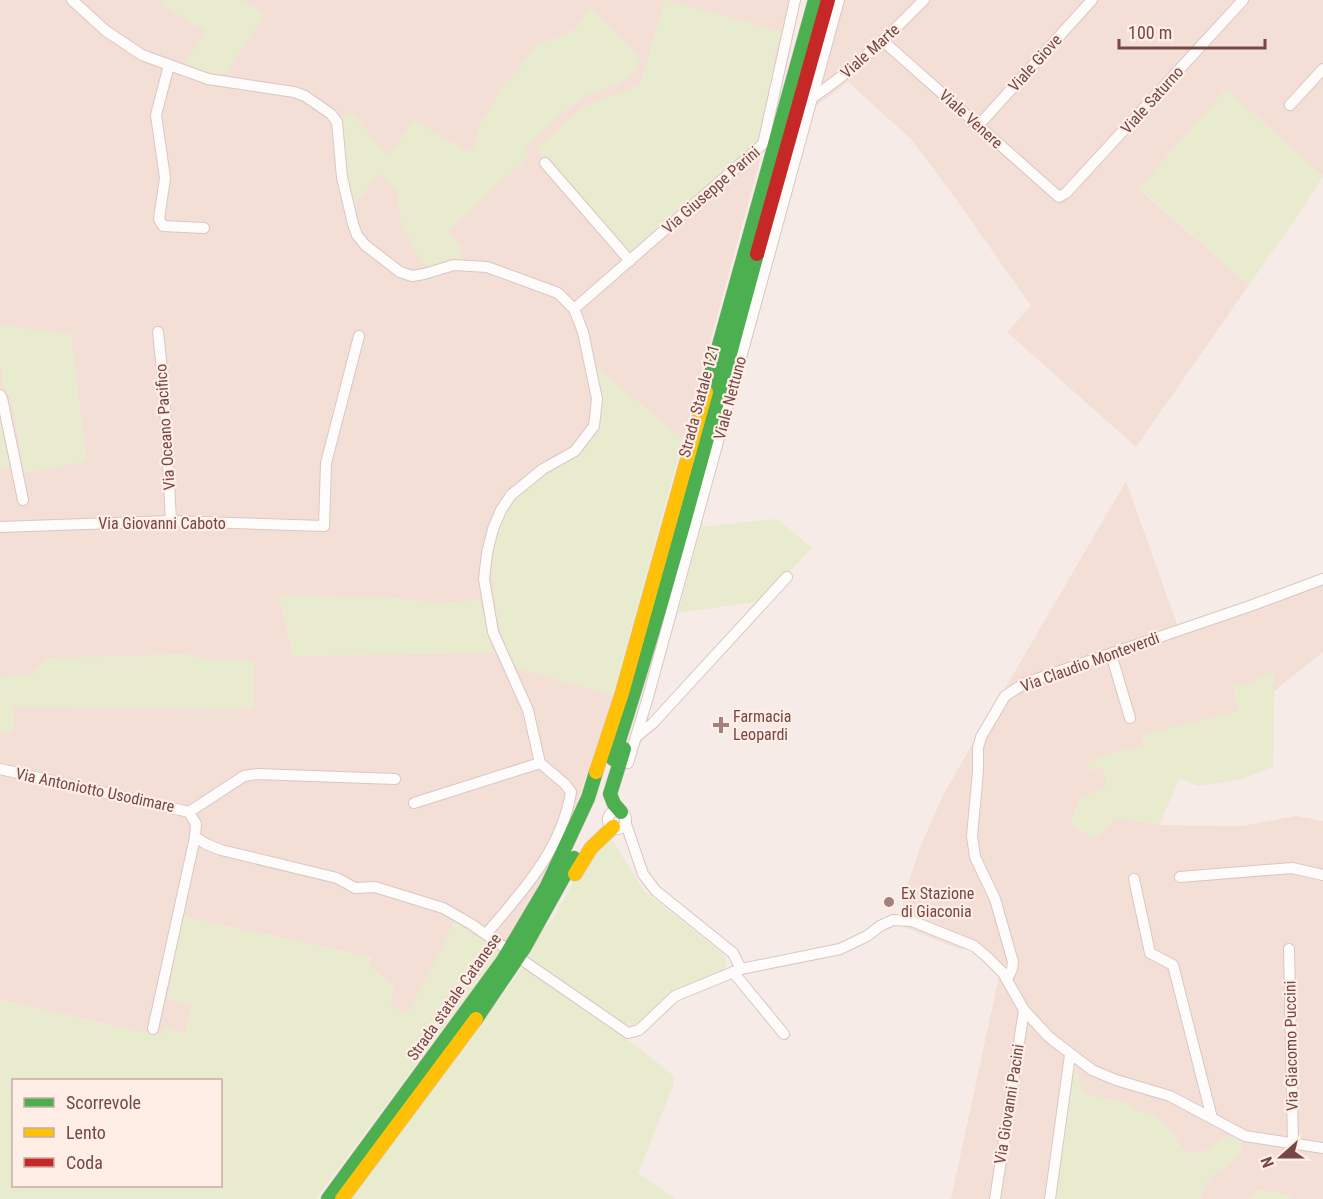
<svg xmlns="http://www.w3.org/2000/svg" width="1323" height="1199" font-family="'Roboto Condensed',sans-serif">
<rect width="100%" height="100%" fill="#f6ebe6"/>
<!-- residential -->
<g fill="#f4dfd7">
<path d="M0,0H800L790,52L683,439L595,367L598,426L591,440L580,452L545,473L514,667L613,695L581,792L568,825L540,882L500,952L478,936L474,937L456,919L408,1015L390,1006L394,987L369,966L371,957L183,917L168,999L192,1005L185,1034L166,1028L161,1036L146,1033L1,1000L0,998Z"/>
<path d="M836,0H1323V176L1226,90L1139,189L1249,285L1136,447L1007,332L1031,306L958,202L912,140L848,82L816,106Z"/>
<path d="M1126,481L1178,627L1323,574V652L1274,691L1273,767L1241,779L1198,786L1179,778L1159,825L1242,826L1296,816L1323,821V1199H1291L1290,1195L1258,1190L1250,1199H1200L1205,1183L1210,1176L1226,1167L1222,1138L1207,1151L1190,1153L1183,1149L1167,1126L1156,1117L1138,1111L1124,1102L1090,1096L1082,1090L1075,1065L1054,1199H951L999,976L972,949H959L899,925L906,889L921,845L944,793Z"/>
</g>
<!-- green -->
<g fill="#e9ebcf" fill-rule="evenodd">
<path d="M164,0H242L264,15L226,74L207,72L185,65L205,31L161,4Z"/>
<path d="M665,0L782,32L773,60L777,63L760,140L632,255L627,252L536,149L585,106L640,85Z"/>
<path d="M590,8L640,58L634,74L617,84L587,95L563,112L524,149L529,156L448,231L460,246L462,261L429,266L422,263L401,223L397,192L380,173L352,208L340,121L349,111L389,156L413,120L467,151L474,150L481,122L491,109L503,85L520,68L536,45L566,35L576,28Z"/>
<path d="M1226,89L1323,176L1301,211L1249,285L1139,188Z"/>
<path d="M0,325L71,334L87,461L25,473L11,399L3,387L0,364Z"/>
<path d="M594,366L683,439L613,695L514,667C492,618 479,546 514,500C521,490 535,480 545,473C564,460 592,452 598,426C600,415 595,379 594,366Z"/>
<path d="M0,420L10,467L0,469Z"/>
<path d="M777,519L812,548L762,601L678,613L701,527Z"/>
<path d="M279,596L384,597L441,603L480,600L493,653L293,656Z"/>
<path d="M185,654L208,660H254V709L13,707V731L0,732V677L33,674L48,658Z"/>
<path d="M1273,671V767L1241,779L1198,786L1179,778L1159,825L1116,818L1095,839L1070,824L1080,799L1107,786L1102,767L1089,770L1086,763L1109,754L1144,746L1142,735L1238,711L1233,684L1246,685Z"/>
<path d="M610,837L644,891L722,953L727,961L724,971L668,995L634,1026L624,1025L527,959L541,931L554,918L585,860Z"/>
<path d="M183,917L371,957L369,966L394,987L390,1006L408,1014L456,919C464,925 467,931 474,937L478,936L500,952L316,1199H0V998L1,1000L146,1033L161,1036L165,1028L185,1034L192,1005L168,999ZM14,1080H220V1186H14Z"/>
<path d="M523,967L638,1047L674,1076L673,1086L638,1173L676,1199H351Z"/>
<path d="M1072,1064L1075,1065L1082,1090L1090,1096L1124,1102L1138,1111L1156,1117L1167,1126L1183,1149L1190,1153L1207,1151L1222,1138L1234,1136L1243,1144C1242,1168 1204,1167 1200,1199H1054Z"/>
<path d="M1258,1190L1290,1195L1291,1199H1250Z"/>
</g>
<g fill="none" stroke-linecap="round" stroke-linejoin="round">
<!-- street casing -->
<g stroke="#d8c7c4" stroke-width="12">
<g id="street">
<path d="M72,0L106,31L142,55L208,79L294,92L305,96L331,114L337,122L342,177L353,224L357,235L365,245L400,272L412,276L424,274L454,265L487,267L558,293L574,309L583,332L597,399L594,426L575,451L543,469L511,495L501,510L493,529L487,553L484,579L493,632L528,710L540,763L565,784L571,792C562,849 522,892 486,934"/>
<path d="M883,41L1059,197L1066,193L1243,0"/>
<path d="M169,65L156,115L165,178L159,219L163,226L204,228"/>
<path d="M813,97C854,70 889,35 924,0"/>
<path d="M1290,105L1323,69"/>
<path d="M978,126L1092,0"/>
<path d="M545,163L630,261"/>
<path d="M574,309L763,144L795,0"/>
<path d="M158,332L164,388L171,521"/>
<path d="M0,395L2,398L23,500"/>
<path d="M0,527L171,521L324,526L326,463L359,336"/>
<path d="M1111,654L1130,718"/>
<path d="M636,737L653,723L787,577"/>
<path d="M628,763L648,697L839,0"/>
<path d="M0,769L189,812L244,776L257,774L395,779"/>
<path d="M414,803L540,763"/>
<circle cx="617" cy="820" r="9"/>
<path d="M625,821L643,874L656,891L733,953L741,969L840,949L867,936L880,926L893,920L912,921L974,946L987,957L1003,973L1024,1010L1049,1037L1092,1070L1116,1080L1170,1096L1245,1136L1323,1148"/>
<path d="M195,837L206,844L221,850L337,878L355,888L375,887L443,908L471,924L504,947"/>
<path d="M1180,877L1292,868L1323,875"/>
<path d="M1134,879L1150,953L1173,965L1212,1118"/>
<path d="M1289,949L1293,1143"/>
<path d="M525,962L628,1033L639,1030L675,996L741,969"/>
<path d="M733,972L784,1034"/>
<path d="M1007,979L1012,969L1013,962L995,899L975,857L972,836L978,771V748L981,737L1005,696L1025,683L1250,606L1323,579"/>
<path d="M153,1029L195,837L196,824L189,812"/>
<path d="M995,1199L1024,1010"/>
<path d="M1050,1199L1070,1055"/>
</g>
</g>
<!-- fast casing -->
<g stroke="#d5c5c3" stroke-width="15">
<g id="fast">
<path d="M706,392L815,0"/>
<path d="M613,759C667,593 711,423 757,254"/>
<path d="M621,812L614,804L610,794L624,749"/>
<path d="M476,1019L524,948L574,858"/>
<path d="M328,1199L502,962L547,886L588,798L596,772"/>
</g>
</g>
<!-- slow casing -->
<g stroke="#d5c5c3" stroke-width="15">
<g id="slow">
<path d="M596,772L622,693L706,392"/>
<path d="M575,874L591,848L613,827"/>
<path d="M342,1199L476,1019"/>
</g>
</g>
<!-- jam casing -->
<g stroke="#d5c5c3" stroke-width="15">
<path id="jam" d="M757,254L828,0"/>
</g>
<!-- street -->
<use href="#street" stroke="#fefcfb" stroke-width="10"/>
<!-- fast -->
<use href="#fast" stroke="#4caf50" stroke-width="14"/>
<!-- slow -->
<use href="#slow" stroke="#ffc107" stroke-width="14"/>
<!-- jam -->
<use href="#jam" stroke="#c62828" stroke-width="14"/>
</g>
<!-- markers -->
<g fill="#a2817e" stroke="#ffeee6" stroke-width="2">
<path d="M718 716h6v6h6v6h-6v6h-6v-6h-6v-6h6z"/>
<circle cx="889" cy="902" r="6"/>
</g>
<g text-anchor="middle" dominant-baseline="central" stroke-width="4.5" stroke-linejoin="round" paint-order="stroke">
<!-- street labels -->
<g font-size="16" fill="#754846" stroke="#ffeee6">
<text transform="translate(870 51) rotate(-42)">Viale Marte</text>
<text transform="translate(1035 63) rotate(-48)">Viale Giove</text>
<text transform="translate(1152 100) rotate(-48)">Viale Saturno</text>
<text transform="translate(971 119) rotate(42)">Viale Venere</text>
<text transform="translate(711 190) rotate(-41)">Via Giuseppe Parini</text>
<text transform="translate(730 398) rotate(-75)">Viale Nettuno</text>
<text transform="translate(699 401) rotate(-75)">Strada Statale 121</text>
<text transform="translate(165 427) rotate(-94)">Via Oceano Pacifico</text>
<text x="162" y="523">Via Giovanni Caboto</text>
<text transform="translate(1090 662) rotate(-20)">Via Claudio Monteverdi</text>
<text transform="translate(95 790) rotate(12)">Via Antoniotto Usodimare</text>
<text transform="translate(454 997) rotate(-55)">Strada statale Catanese</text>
<text transform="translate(1291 1046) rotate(-91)">Via Giacomo Puccini</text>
<text transform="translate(1009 1104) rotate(-81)">Via Giovanni Pacini</text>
</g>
<!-- poi labels -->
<g font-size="16" fill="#754846" stroke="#ffeee6" text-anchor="start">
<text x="733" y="716">Farmacia<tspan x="733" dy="18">Leopardi</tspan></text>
<text x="901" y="893">Ex Stazione<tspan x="901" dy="18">di Giaconia</tspan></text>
</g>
</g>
<!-- legend -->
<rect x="12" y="1079" width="210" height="108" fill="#ffeee6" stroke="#c8aca6" stroke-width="1.5"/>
<rect x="24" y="1098" width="30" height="9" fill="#4caf50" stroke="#c8aca6" stroke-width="1.5"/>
<text x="66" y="1109" font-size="18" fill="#754846">Scorrevole</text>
<rect x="24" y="1128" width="30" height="9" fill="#ffc107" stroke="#c8aca6" stroke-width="1.5"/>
<text x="66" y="1139" font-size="18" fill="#754846">Lento</text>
<rect x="24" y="1158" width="30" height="9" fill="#c62828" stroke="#c8aca6" stroke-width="1.5"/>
<text x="66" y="1169" font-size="18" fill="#754846">Coda</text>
<!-- north arrow -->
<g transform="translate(1281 1157) rotate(249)" stroke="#ffeee6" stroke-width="4.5" paint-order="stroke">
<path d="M0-4.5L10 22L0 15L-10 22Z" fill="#754846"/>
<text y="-9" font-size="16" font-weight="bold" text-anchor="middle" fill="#754846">N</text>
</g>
<!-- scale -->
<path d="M1119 39v9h146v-9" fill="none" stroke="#754846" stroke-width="3"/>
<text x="1128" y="39" font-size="18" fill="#754846" stroke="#ffeee6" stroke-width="4.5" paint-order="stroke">100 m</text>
</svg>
